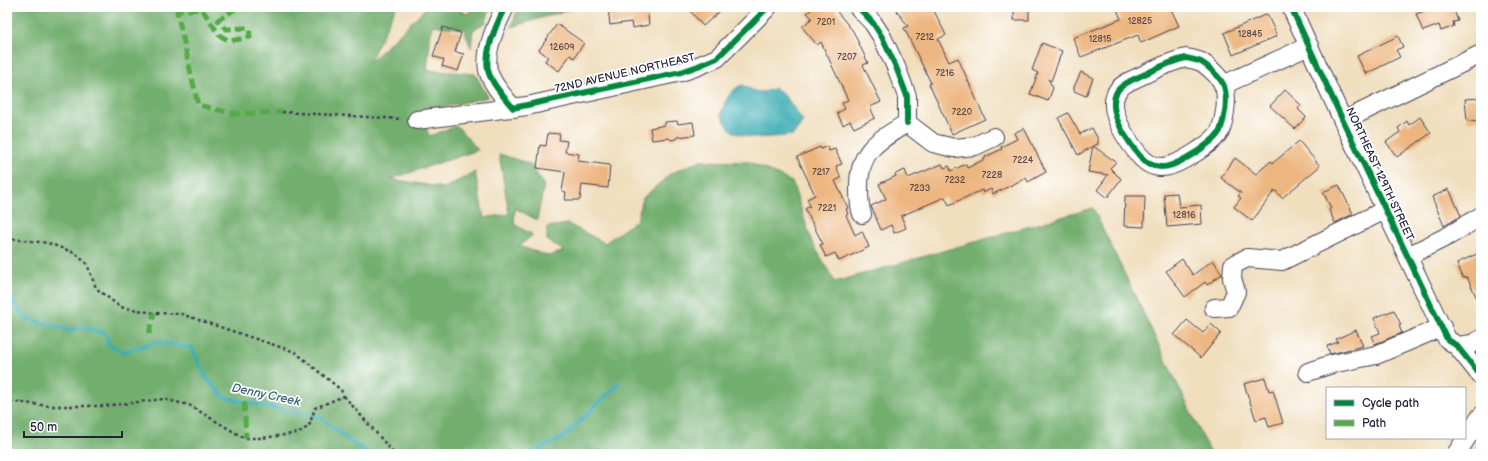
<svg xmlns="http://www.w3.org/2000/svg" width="1488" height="461" font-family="'Balsamiq Sans',sans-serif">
<rect width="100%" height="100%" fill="#fff"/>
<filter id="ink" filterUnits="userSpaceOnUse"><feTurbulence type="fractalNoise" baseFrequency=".025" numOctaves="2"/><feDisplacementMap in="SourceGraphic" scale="8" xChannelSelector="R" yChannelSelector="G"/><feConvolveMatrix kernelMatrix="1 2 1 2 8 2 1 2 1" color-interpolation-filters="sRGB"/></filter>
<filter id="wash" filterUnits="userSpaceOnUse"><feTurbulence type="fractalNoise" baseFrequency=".012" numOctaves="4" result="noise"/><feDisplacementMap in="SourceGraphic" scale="16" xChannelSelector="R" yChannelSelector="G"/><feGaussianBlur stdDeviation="0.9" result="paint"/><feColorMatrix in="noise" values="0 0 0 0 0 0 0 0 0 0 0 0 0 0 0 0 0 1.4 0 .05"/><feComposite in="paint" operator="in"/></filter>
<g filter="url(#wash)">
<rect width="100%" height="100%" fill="#f0debd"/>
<!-- forest -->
<g fill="#72ae6e" stroke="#4a6854">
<path d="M7,7H396L369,63L427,7H452L467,14L473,7H490L486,22L473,30L471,48L464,29L432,25L427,70L475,74L488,97L421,112L429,136L457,126L478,150L391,179L444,188L475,172L484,218L509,214L499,154L530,164L544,185L537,220L515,208L514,224L533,235L519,246L548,256L564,251L547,240V227L568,224L605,243L637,220L643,198L670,174L699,161L750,162L792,182L812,242L835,282L1093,208L1211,454H7Z"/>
<path d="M519,7H578L511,27Z"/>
</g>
<!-- water -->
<path fill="#3aacb3" stroke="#2e6777" d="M742,85C756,92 760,95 775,88L786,97L803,121L793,135C775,137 746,141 731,130C727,126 724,119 721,114C725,102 729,90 742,85Z"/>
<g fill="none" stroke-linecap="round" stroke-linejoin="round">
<!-- stream -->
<g stroke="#3aacb3" stroke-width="4">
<path d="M7,295L27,319L73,331L80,327L105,333L109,345L123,352L157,342L192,348L206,378L224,397L244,402L320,417L348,440L370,454"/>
<path d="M529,454L563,438L619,383"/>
</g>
</g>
<g id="blocks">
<!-- building -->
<g fill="#edb57f">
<path d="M614,7H647L649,25L632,28L631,22L610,25L608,8Z"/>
<path d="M687,7H725L703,26Z"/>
<path d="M814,7H833L853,31L868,63L863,65L881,102L870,107L875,118L854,128L850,121L843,125L837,113L845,109L842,103L848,100L821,42L817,45L802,27L812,18L807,13Z"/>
<path d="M894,7H932L946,35L938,39L949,62L958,58L985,119L952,134L929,84L931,83L904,28L908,26Z"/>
<rect x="1014" y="7" width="15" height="13"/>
<path d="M1116,7H1170L1179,26L1141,43L1138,35L1081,57L1073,38L1121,19Z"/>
<path d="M1436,7H1453L1458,21L1453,22L1454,26L1441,31L1439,25L1423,31L1416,14Z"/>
<path d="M1267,14L1277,36L1233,55L1224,33Z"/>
<path d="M557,24L584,43L574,58L570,55L559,71L545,61L548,57L539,50Z"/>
<path d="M443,27L461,33L455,52L464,54L458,71L442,66L444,60L433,56Z"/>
<path d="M1398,36L1403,47L1396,50L1400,57L1366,74L1357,56Z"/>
<path d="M1042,43L1062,51L1051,81L1048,79L1053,88L1048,101L1030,94L1038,73L1032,70Z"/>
<path d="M1081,72L1093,78L1086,96L1074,91V87Z"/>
<path d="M1285,90L1301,105L1298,109L1306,117L1295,129L1270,106Z"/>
<path d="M1481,98V120L1467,121L1465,99Z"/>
<path d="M1068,113L1080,134L1092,128L1098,139V144L1093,146L1116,162L1110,168L1121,179L1107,198L1097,190L1108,175L1088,172L1093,146L1078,155L1058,118Z"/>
<path d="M1420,117L1431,133L1397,157L1386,142L1400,132L1398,128L1407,121L1409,125Z"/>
<path d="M677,121L678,124L693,122L695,135L677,137L676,139L671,140L669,138L652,140L650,128L665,125V122Z"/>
<path d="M1024,128L1046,172L1028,182L1026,178L993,194L991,189L983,193L982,190L949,205L945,197L901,216L906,228L894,233L891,225L881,230L871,206L886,199L879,184L896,176L895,174L905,170L908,178L942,164L944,168L949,166L951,171L966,164L967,168L985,159V157L1002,149L1001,147L1017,139L1014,133Z"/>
<path d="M548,133L560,134L559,140L567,141L565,152L579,154L578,161L610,165L608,188L582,185L580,200H565L566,192L562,191L565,172L537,168L540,145L546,146Z"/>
<path d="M1299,141L1320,166L1282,198L1275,190L1252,221L1234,207L1241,198L1238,196L1241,193L1221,178L1235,158L1256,174L1271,161L1273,163Z"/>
<path d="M827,146L829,151L835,149L842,164L836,166L841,178L835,181L848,208L846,209L848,214L846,215L855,235L862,231L869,247L839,261L835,253L826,257L820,245L823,244L805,209L810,206L807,199L815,195L797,157L820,147L821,149Z"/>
<path d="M1339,185L1353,214L1335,223L1329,210L1331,208L1323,192Z"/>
<path d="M1449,189L1461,216L1444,226L1432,197Z"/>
<path d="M1177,193L1179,207L1201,205L1202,224L1167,227L1164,194Z"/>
<path d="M1125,196H1145L1144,227L1124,226Z"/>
<path d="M1481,252V307L1467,277L1463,278L1457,263Z"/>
<path d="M1182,259L1193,275L1213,260L1222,274L1207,285L1205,282L1185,297L1166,271Z"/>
<path d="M1394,310L1401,325L1399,326L1402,333L1375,344L1372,336L1380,333L1374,318Z"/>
<path d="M1187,320L1203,333L1211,324L1221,333L1201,358L1174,335Z"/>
<path d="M1356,330L1363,346L1330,354L1327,346L1338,342L1336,339Z"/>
<path d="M1265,378L1269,391L1273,390L1283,423L1269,427L1266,417L1256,420L1244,384Z"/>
</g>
</g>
</g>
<g filter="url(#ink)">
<use href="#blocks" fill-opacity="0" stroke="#413e4e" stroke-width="1"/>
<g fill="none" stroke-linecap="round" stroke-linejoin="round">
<!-- minor casing -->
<g stroke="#413e4e" stroke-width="20">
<g id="minor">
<path d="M505,7C496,25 480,59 491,78C496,89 505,98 513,108"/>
<path d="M858,7L873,23L882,37L896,67L907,96V123"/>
<path d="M1291,7L1343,121L1447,339L1457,346L1481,376"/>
<path d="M1186,58C1191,59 1197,60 1201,62C1208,66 1221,78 1224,86C1228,99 1225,118 1220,131C1215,140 1206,145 1198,151C1179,163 1158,178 1139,155C1127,140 1105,109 1118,90C1125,81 1138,78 1147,73C1160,67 1172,61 1186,58Z"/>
<path d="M1223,85L1309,46"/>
<path d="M417,120L527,106L681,72L698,66L717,58L768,7"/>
<path d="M1343,121L1481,54"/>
<path d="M907,123L933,143L954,148L975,146L994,137"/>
<path d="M862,214C859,205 859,198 859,189C858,150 878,141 907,123"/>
<path d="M1408,256L1450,235L1481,216"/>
<path d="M1214,308L1229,307L1236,292L1232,278L1233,265L1247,258L1282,261L1385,210"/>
<path d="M1457,346L1472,344L1481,339"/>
<path d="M1308,372L1332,364L1376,355L1442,327"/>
<path d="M1456,454L1481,416"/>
</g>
</g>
<!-- path -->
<g stroke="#413e4e" stroke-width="2.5" stroke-dasharray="3 3" stroke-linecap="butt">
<path d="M282,112L402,119"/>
<path d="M7,237L14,239L48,243L75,253L87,264L96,288L120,307L154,313L181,314L295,352L341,390L344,396L315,408L309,426L299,433L262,438H244L189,405L163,399L105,406H50L7,401"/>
<path d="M344,396L385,443L394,454"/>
</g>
<!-- minor -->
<use href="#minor" stroke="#fff" stroke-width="18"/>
<!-- quiet -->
<g stroke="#53aa46" stroke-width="5" stroke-dasharray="10 5" stroke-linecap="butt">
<path d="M235,7V9L218,20L226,29L249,28L250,37L230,41L219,35L202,9L177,11L198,105L234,114L282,112"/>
<path d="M149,334L154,313"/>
<path d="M244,402L246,438"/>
</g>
<!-- cycleway casing -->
<g stroke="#fff" stroke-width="8">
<g id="cycleway">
<path d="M505,7C496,25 480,59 491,78C496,89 505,98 513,108L681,72L698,66L717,58L768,7"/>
<path d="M858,7L873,23L882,37L896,67L907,96V123"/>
<path d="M1291,7L1343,121L1447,339L1457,346L1481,376"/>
<path d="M1186,58C1191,59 1197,60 1201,62C1208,66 1221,78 1224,86C1228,99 1225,118 1220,131C1215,140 1206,145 1198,151C1179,163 1158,178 1139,155C1127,140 1105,109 1118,90C1125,81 1138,78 1147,73C1160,67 1172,61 1186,58Z"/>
</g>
</g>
<!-- cycleway -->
<use href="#cycleway" stroke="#00873e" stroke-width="6"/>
</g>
</g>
<g text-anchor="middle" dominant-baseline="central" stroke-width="3.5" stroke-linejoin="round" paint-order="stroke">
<!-- number labels -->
<g font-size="9" fill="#55474c">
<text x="1140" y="21">12825</text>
<text x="826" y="22">7201</text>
<text x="1250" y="34">12845</text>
<text x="925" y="37">7212</text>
<text x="1100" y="39">12815</text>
<text x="562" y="47">12609</text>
<text x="847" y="57">7207</text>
<text x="945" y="73">7216</text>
<text x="962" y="112">7220</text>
<text x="1023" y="160">7224</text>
<text x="821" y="172">7217</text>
<text x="992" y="175">7228</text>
<text x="955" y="180">7232</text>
<text x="920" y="188">7233</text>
<text x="827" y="208">7221</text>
<text x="1184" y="215">12816</text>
</g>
<!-- street labels -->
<g font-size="11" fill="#22223b" stroke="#fff">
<text transform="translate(625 73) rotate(-13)">72ND AVENUE NORTHEAST</text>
<text transform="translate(1380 174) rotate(65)">NORTHEAST 129TH STREET</text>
</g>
<!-- water labels -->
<g font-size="12" font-style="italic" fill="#2d6071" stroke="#fff">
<text transform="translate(266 395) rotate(12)">Denny Creek</text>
</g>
</g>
<!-- margin -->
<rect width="1488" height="461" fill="none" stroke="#fff" stroke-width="24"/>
<!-- legend -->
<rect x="1326" y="387" width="140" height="52" fill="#ffffff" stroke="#a7a7b1"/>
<rect x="1334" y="400" width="20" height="6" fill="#00873e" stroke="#a7a7b1"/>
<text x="1362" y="407" font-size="12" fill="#22223b">Cycle path</text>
<rect x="1334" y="420" width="20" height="6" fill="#53aa46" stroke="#a7a7b1"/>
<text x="1362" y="427" font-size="12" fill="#22223b">Path</text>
<!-- scale -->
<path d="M24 431v6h98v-6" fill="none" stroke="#22223b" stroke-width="2"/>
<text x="30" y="431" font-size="12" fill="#22223b" stroke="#ffffff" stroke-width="3" paint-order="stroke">50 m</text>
</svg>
